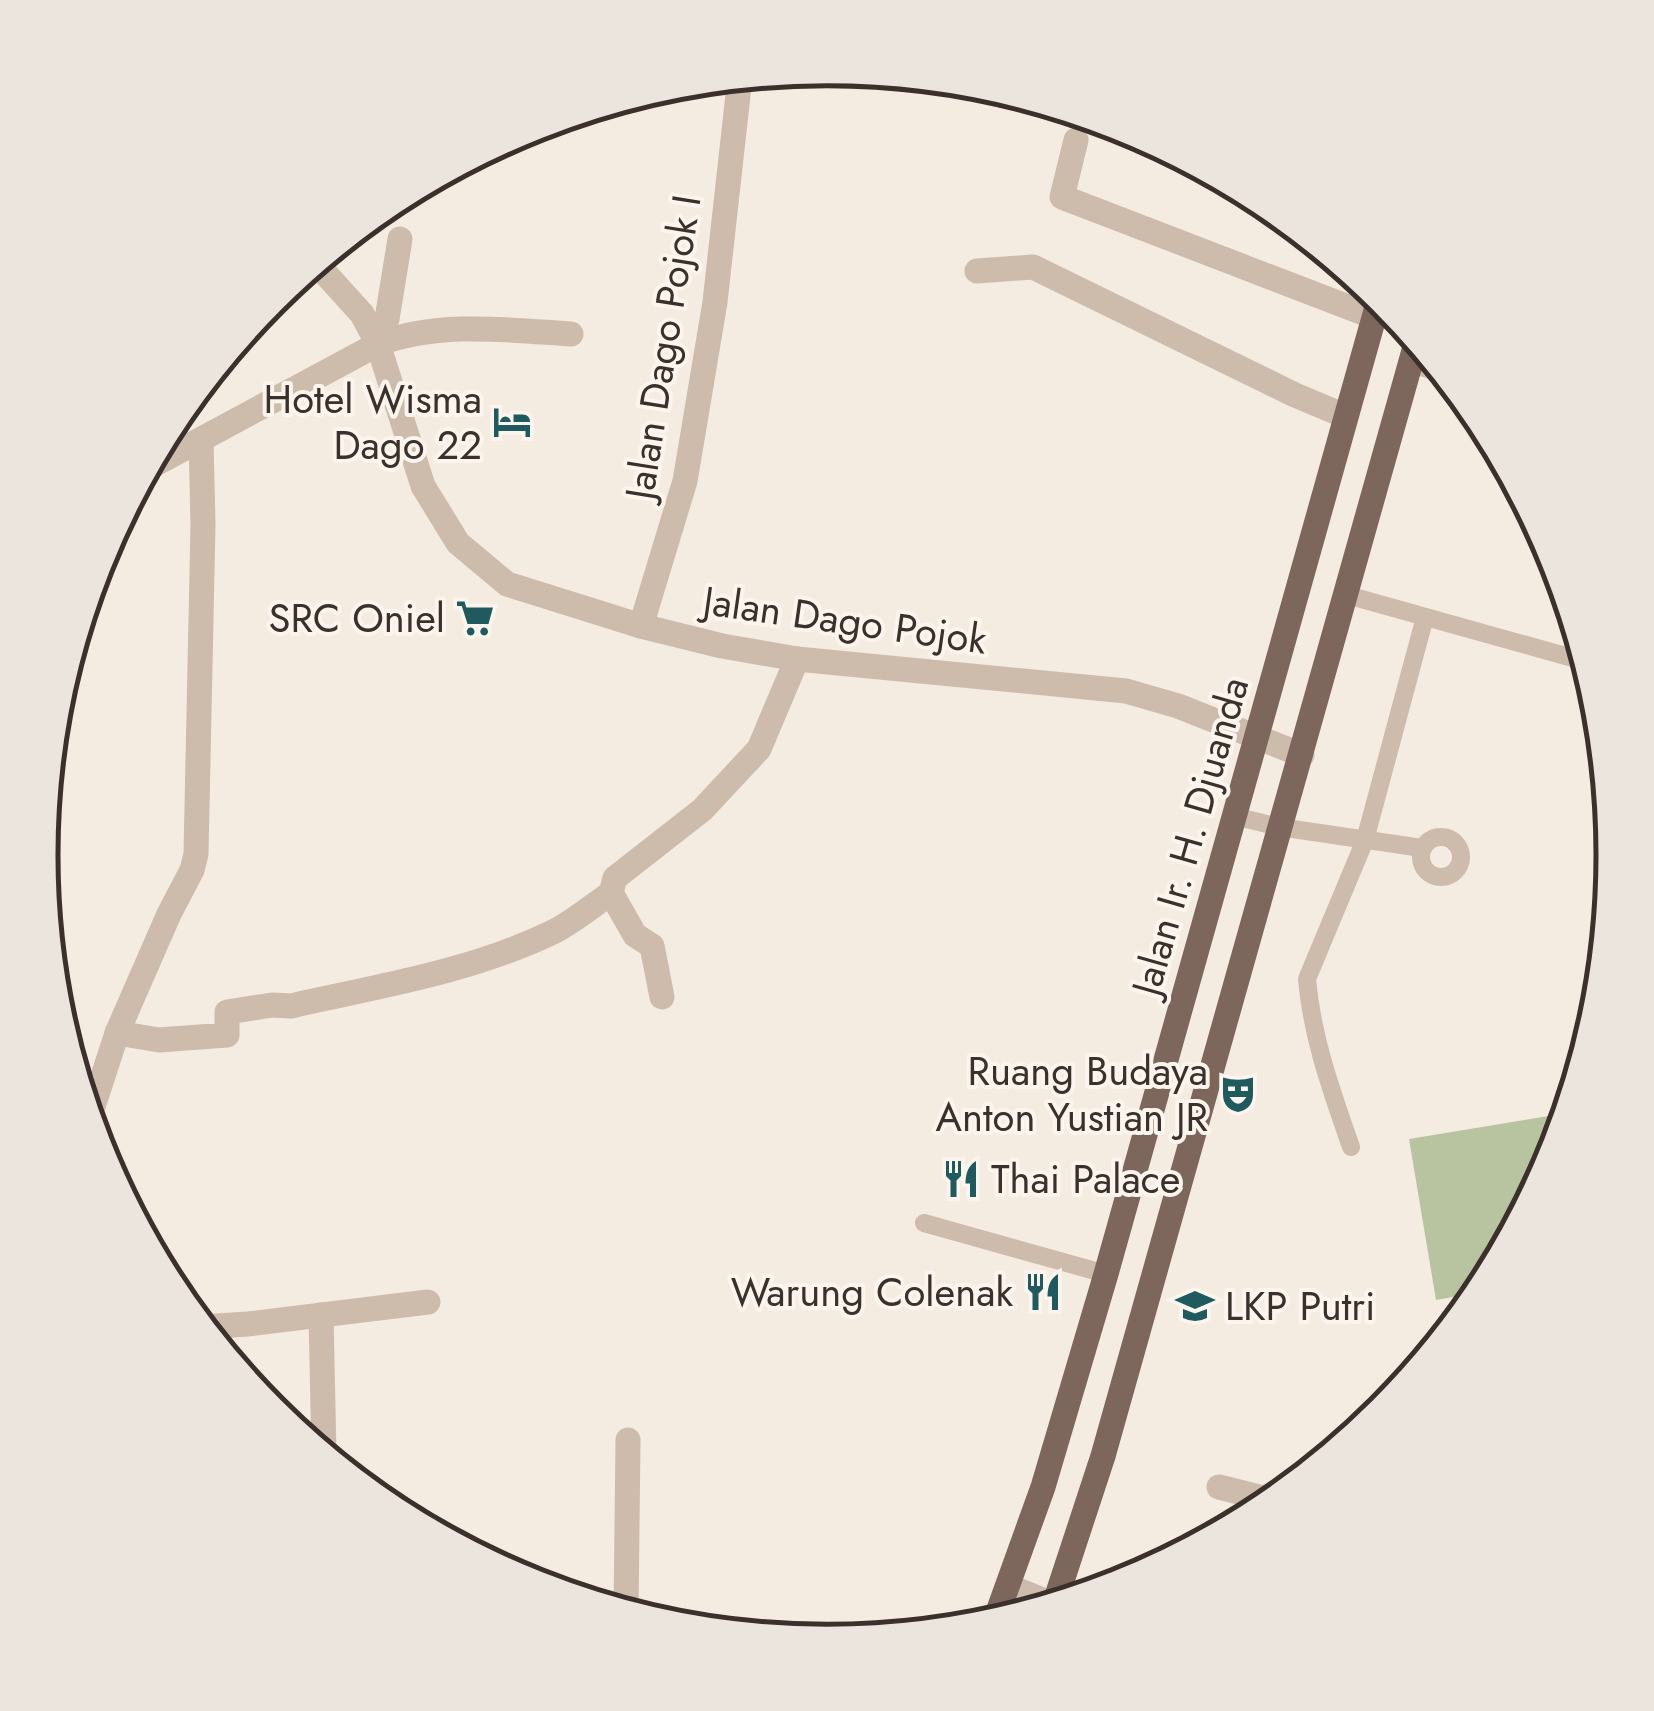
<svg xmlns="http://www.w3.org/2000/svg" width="1654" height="1711" font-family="Jost,sans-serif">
<rect width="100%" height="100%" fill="#f4ebe1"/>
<!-- green -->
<path fill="#b8c4a0" d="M1567,1113L1554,1157L1481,1292L1436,1300L1409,1139Z"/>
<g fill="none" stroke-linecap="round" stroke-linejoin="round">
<!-- lane -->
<g stroke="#cdbbac" stroke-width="18">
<path d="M1347,595L1587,662"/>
<path d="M1234,816L1279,827L1422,848"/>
<circle cx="1441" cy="857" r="20"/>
<path d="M1351,1147C1332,1092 1312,1038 1307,979L1365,840L1425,617"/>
<path d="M924,1223L1106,1274"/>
</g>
<!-- street -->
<g stroke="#cdbbac" stroke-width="25">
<path d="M1076,140L1062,197L1374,317"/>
<path d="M315,262L362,314L378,344L423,486L458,543L507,584L641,626L722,646L797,659L1126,691L1178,706L1302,755"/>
<path d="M977,271L1033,267L1295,395L1345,416"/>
<path d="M372,331L387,319L400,239"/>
<path d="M1412,361L1441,369"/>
<path d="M146,469L378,344C439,321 508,330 571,334"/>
<path d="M641,626L685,481L715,302L740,77"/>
<path d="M611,893L635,935L652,946L662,997"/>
<path d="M117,1033L159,1040L227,1035V1012L272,1005L291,1006C379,986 470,972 553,932C573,922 592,906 611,893L615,878L702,810L759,749L797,659"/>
<path d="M89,1119L117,1033L169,914L192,870L196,854L203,525L201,440"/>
<path d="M321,1315L324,1456"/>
<path d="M201,1327L248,1324L428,1302"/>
<path d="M1219,1487L1275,1501"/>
<path d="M503,1570V1569"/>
<path d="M1008,1586L1055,1605"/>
<path d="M626,1613L628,1440"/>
<path d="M790,1639L800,1638L811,1641"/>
</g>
<!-- primary -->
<g stroke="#7d675c" stroke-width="25">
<path d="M1054,1605L1103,1456L1417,340"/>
<path d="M994,1623L1043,1487L1106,1274L1380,296"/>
</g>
</g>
<!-- icons -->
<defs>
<g id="hotel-bare" transform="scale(3)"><path d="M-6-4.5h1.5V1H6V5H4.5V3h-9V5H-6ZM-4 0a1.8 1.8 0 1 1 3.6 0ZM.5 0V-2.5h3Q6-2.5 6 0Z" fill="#1f5a5e" stroke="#fbf5ee" stroke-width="2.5" paint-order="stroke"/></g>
<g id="supermarket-bare" transform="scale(3)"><path d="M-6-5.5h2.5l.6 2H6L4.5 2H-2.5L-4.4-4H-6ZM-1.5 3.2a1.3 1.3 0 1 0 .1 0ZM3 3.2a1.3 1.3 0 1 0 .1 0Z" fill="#1f5a5e" stroke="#fbf5ee" stroke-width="2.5" paint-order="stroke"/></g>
<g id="theatre-bare" transform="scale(3)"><path d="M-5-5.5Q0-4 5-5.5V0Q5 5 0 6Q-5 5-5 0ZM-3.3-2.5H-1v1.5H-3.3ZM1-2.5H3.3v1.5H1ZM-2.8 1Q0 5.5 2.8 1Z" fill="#1f5a5e" stroke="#fbf5ee" stroke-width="2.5" paint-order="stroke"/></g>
<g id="restaurant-bare" transform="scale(3)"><path d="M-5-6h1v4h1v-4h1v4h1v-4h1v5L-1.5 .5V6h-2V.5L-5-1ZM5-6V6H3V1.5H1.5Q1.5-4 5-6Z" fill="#1f5a5e" stroke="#fbf5ee" stroke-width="2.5" paint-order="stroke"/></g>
<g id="school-bare" transform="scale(3)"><path d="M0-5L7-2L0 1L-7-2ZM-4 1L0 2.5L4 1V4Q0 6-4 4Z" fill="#1f5a5e" stroke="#fbf5ee" stroke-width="2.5" paint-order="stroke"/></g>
</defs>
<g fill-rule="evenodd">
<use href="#hotel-bare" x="512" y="422"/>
<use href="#supermarket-bare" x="475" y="618"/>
<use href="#theatre-bare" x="1238" y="1094"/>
<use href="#restaurant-bare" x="961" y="1179"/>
<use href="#restaurant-bare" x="1043" y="1292"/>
<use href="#school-bare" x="1195" y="1306"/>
</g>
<g text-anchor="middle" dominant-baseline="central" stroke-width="8" stroke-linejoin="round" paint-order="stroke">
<!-- street labels -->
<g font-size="40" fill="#3b302b" stroke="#fbf5ee">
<text transform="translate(663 347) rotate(-81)">Jalan Dago Pojok I</text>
<text transform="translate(845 620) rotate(8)">Jalan Dago Pojok</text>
<text transform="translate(1190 836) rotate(-74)">Jalan Ir. H. Djuanda</text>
</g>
<!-- poi labels -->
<g font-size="40" fill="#3b302b" stroke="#fbf5ee" text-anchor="end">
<text x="482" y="399">Hotel Wisma<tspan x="482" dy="46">Dago 22</tspan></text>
<text x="445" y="618">SRC Oniel</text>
<text x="1208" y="1071">Ruang Budaya<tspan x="1208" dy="46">Anton Yustian JR</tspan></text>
<text x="991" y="1179" text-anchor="start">Thai Palace</text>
<text x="1013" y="1292">Warung Colenak</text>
<text x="1225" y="1306" text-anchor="start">LKP Putri</text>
</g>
</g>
<!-- crop -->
<path d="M0 0H1654V1711H0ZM58 855a769 769 0 1 1 1538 0a769 769 0 1 1-1538 0Z" fill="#ece5de" fill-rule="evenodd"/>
<path fill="none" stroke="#3b302b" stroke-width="5" d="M58 855a769 769 0 1 1 1538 0a769 769 0 1 1-1538 0Z"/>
</svg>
